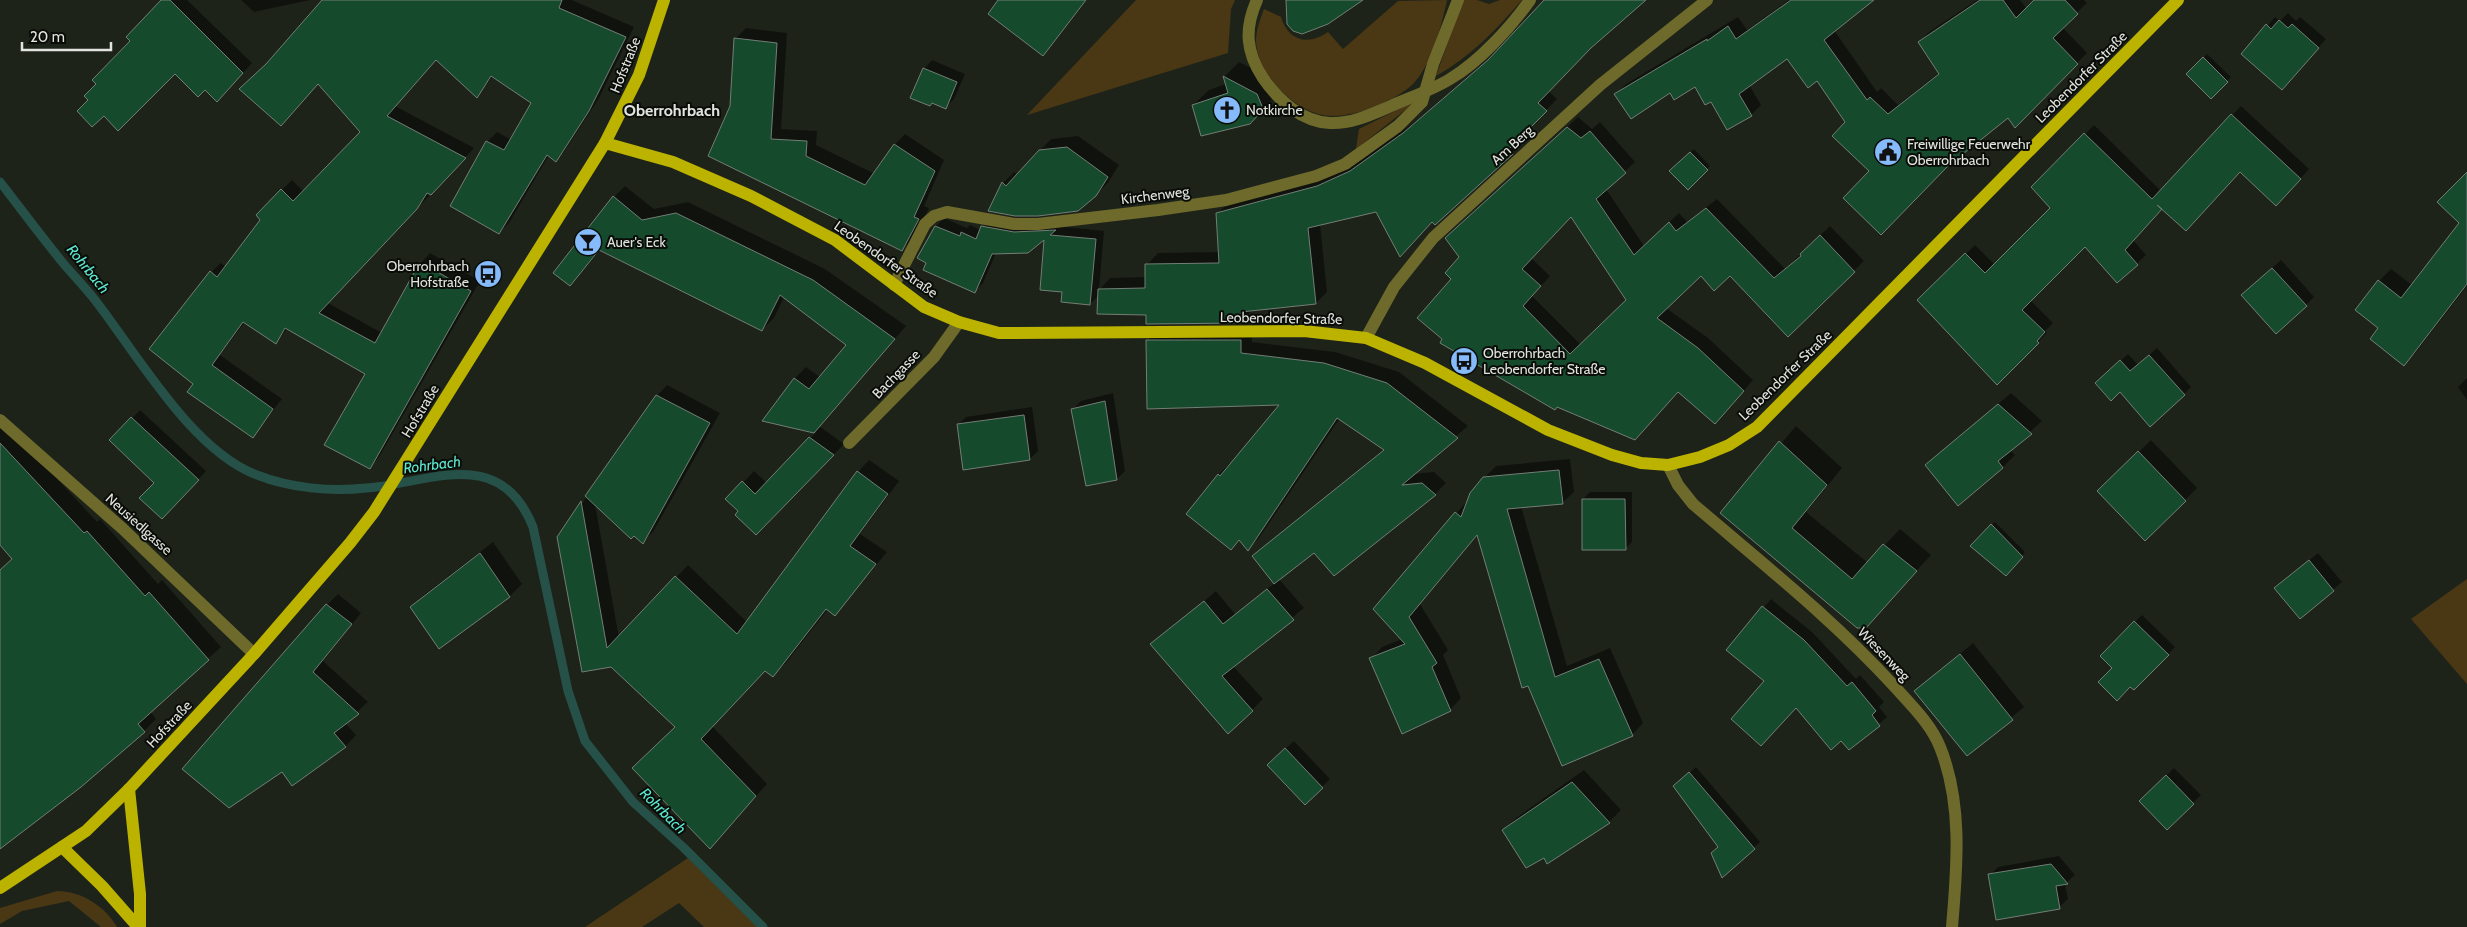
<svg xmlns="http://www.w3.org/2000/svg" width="2467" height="927" font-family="Cabin,sans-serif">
<rect width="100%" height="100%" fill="#1e231a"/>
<!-- green -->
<g fill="#4a3714">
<path d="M1136,0H1235L1231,9L1228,53L1027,115Z"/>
<path d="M1447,0C1442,24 1431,66 1413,84C1393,103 1345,122 1318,114C1289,105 1258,73 1256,42C1256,30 1260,20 1264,9L1281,17C1288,41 1308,46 1328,32L1343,49L1398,1Z"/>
<path d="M1463,0H1477L1489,4L1500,0H1522C1496,30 1470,57 1436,76Z"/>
<path d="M1414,103L1356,149L1359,129L1405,106Z"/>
<path d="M2467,579V684L2411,619Z"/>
<path d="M688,858L758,927H704L679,903L642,927H585Z"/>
<path d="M57,891C81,891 105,906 117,927H101L69,901L22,911L0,924V908Z"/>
</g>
<!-- shadow -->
<g fill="#0007" fill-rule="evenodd">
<path d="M163,0H187L252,63L226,91L205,88L175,72L89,100Z"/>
<path d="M241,0H310L254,12Z"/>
<path d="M324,0H572L634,27L598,100L565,150L556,160L549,155L509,223L499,233L487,142L497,132L512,140L533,103L493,76L477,96L437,59L395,106L474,148L328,303L382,333L421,263L430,253L480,281L379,457L370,467L367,373L288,328L276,342L245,322L220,355L282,399L252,436L195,383L151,349L211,272L221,263L226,267L262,220L257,215L292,180L304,192L362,132L319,83L269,61Z"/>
<path d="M1000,0H1087L1043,54Z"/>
<path d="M1545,0H1645L1593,45L1548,91L1557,99L1516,141L1520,145L1435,224L1433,221L1376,210L1320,224L1327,292L1316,303L1252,311L1241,322L1147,314L1099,295L1090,304L1063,290L1045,237L996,253L983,283L975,291L919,257L936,226L944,218L967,228L970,225L981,230L991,219L1104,231L1099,290L1110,278L1147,277V265L1158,253L1219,252L1217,214L1229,202L1330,175L1362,160L1416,121L1497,52Z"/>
<path d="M1789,0H1867L1834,30L1877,92L1881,88L1898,105L1940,72L1919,42L1929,32L1977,0H2020L2027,9L2036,0H2084L2087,3L2062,27L2087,53L2015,126L2008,116L1871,171L1847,122L1818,80L1787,57L1749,85L1761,105L1751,115L1711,101L1696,86L1670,91L1616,94L1626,84L1738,17L1747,30Z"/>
<path d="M2288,13L2296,21L2300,17L2326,39L2290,80L2243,54L2275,17L2280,21Z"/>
<path d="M746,28L787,33L781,129L817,131L816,145L875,174L895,144L905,134L944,160L924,206L929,208L913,239L902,249L731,106L736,38Z"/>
<path d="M2207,54L2231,77L2211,97L2188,74Z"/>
<path d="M932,60L965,74L954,99L946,107L933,102L924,69Z"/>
<path d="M1239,62L1272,79L1277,90L1275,96L1249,123L1193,105L1209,90L1226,84L1224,77Z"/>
<path d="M2241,106L2309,169L2285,196L2241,171L2162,208L2133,240L2146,255L2117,282L2085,246L2030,300L2053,323L2045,331L2047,333L1997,383L1919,300L1975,245L1995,265L2052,208L2033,187L2094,125L2161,191Z"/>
<path d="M1578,117L1592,129L1600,122L1635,162L1606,189L1644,246L1679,213L1687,222L1717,199L1785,269L1830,226L1864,261L1788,335L1730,274L1701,275L1666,308L1708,338L1753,380L1725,412L1679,391L1644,428L1453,279L1461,257L1456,228ZM1571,215L1627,300L1581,345L1532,296L1550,276L1531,258Z"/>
<path d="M1078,136L1119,165L1107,184L1095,195L990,210L1003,183L1014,172L1017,175L1051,139Z"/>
<path d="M1694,149L1710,166L1688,188L1671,171Z"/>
<path d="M2467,174V286L2416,352L2404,364L2380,328L2379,281L2391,269L2412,285L2460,223Z"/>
<path d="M625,186L654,209L688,202L825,269L906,326L819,426L844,444L756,534L727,499L754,471L767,483L816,432L764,420L795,378L806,367L821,378L848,345L784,297L774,318L762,330L601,249L570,285L614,197Z"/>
<path d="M2281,260L2314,297L2306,305L2251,287Z"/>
<path d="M1158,329H1252V342L1335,352L1399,372L1468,426L1412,474L1434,472L1446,483L1435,494L1334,574L1314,551L1279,579L1304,608L1233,666L1263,699L1252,710L1152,645L1216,591L1235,614L1275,583L1254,556L1384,449L1340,418L1259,538L1248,549L1240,539L1188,513L1219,474L1230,463L1231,465L1282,404L1147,341Z"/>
<path d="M2157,348L2191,387L2184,394L2104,376L2128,354L2138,365Z"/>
<path d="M2467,378V400L2458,387Z"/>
<path d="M667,385L720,413L653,532L643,542L595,504L619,638L688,565L747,622L858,472L869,460L899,481L860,534L887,552L835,614L828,609L785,664L773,675L765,670L712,726L767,784L721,835L677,727L611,665L558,538L657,396Z"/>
<path d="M1113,393L1125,471L1117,479L1073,409L1081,401Z"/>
<path d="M2011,393L2042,421L2010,450L2015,455L2003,467L1958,504L1927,465Z"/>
<path d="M1032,407L1038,451L1030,459L964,469L958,425L966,417Z"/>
<path d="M140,410L206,471L170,510L156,482L111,440Z"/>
<path d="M0,421L24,443L97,522L100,519L158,584L162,580L221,647L150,711L156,719L144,731L0,839V571L14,558L0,543Z"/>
<path d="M1796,426L1842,468L1806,512L1868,563L1900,529L1931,555L1865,627L1722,513Z"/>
<path d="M2151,440L2197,488L2146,539L2099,491Z"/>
<path d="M1570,459L1574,492L1562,503L1521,506L1567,666L1610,648L1643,723L1632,735L1563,765L1478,534L1420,604L1448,650L1443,655L1461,698L1450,710L1371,659L1382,647L1402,639L1375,609L1467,501L1484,478L1496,466Z"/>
<path d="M1590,492H1632V542L1625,549L1583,499Z"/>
<path d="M1995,522L2025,552L2010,571L1972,546Z"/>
<path d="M493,542L522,584L510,596L440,647L412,607L424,595Z"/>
<path d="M2318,553L2342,582L2300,618L2276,588Z"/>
<path d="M338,594L361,613L323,661L368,702L345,723L356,735L346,746L292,784L282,770L327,605Z"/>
<path d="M1771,599L1812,632L1856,679L1860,675L1884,702L1879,707L1887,717L1850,749L1841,740L1796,706L1728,650Z"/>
<path d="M2142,615L2175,647L2134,689L2101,656Z"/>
<path d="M1973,643L2024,707L1967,754L1916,691Z"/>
<path d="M1294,741L1330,779L1305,804L1276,757Z"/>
<path d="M1696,767L1760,842L1722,876L1720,847L1675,786Z"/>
<path d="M2174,768L2201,795L2167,828L2141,801Z"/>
<path d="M1584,770L1621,810L1609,822L1544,856L1504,830L1516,818Z"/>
<path d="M2059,856L2075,875L2065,884L2068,899L2059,907L1990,875L1998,867Z"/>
</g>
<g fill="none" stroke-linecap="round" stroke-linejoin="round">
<!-- stream -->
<path stroke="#255148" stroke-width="9" d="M0,182C21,209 41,236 63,263C73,275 85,287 95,300C137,354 192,451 257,475C290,488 331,492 366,488C430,483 500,444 533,527L568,691L585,741L633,802L684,848L763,927"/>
</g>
<!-- building -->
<g fill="#154a2c" stroke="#737e76" fill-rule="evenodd">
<path d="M161,0H170L243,73L217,102L205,90L198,97L175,74L118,131L104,116L92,127L77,111L88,100L84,96L96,84L92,80L130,41L126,37Z"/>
<path d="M322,0H562L559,8L626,37L589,111L556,162L547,155L499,234L450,206L486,141L504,150L531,103L491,76L477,98L436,60L387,116L466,158L431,195L427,193L417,209L319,313L375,343L420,262L471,291L370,469L324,445L365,374L285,328L276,344L243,322L212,365L273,409L253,438L187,392L193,384L149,349L210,271L217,277L260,220L256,215L281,189L293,201L360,132L318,84L281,126L239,89L266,64Z"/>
<path d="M998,0H1086L1043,56L988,14Z"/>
<path d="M1286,0H1363L1328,24L1302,34L1293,31L1287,24Z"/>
<path d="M1544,0H1646L1591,48L1538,103L1547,111L1505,153L1508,157L1513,154L1435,225L1432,222L1400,257L1376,212L1308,228L1316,304L1241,312V323L1146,324V315L1097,314L1098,289L1145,288V264L1219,263L1216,213L1317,186L1350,171L1403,133L1488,60Z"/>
<path d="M1791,0H1874L1824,40L1867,100L1870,97L1888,114L1939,74L1918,42L1980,0H2003L2016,18L2034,0H2065L2078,14L2053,38L2078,64L2015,128L2008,118L1948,166L1881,235L1843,198L1869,171L1832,136L1845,122L1817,81L1808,88L1787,59L1739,94L1752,116L1727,130L1711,102L1705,105L1695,87L1674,100L1670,93L1631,119L1614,94L1707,39V41L1728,26L1736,39Z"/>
<path d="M2279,20L2288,28L2292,24L2319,48L2282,90L2241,54L2266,24L2271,29Z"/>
<path d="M734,38L777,43L771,139L807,141L806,156L865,185L894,144L935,171L914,217L919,219L902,251L708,156L730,106Z"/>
<path d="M2203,57L2228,82L2211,99L2186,74Z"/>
<path d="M923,68L957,82L946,109L932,103L930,106L910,98Z"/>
<path d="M1223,76L1257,94L1262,106L1260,113L1250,124L1201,136L1192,105L1228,93Z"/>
<path d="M2231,114L2301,179L2276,206L2240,172L2186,231L2157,205L2162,209L2125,250L2138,265L2117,283L2085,247L2022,310L2045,332L2037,341L2039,343L1997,385L1917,300L1965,253L1985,273L2050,208L2031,187L2084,133L2152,199Z"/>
<path d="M1567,127L1581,138L1590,131L1626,173L1596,199L1634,255L1669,222L1676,231L1706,208L1774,278L1801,256L1800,254L1820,235L1855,272L1788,337L1730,276L1714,291L1701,276L1657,318L1698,348L1744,391L1715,424L1678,392L1635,440L1557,407L1555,410L1440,343L1442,339L1417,318L1451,279L1445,273L1459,257L1445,238ZM1571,217L1626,300L1570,354L1523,306L1541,286L1522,269Z"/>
<path d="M1067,147L1108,177L1096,196L1078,211L1038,216H1015L988,211L1002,182L1006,186L1039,150Z"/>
<path d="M1690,152L1708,170L1688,190L1669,171Z"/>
<path d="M2467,172V284L2404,366L2370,339L2378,328L2355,310L2378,280L2401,298L2459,223L2437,202Z"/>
<path d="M613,196L642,220L676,213L813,280L895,339L814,433L762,421L794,378L809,389L846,345L780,295L762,331L599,250L570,286L553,273Z"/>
<path d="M935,226L960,236L961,232L976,239L981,226L1014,232L1056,230L1050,235L1096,239L1090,305L1061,302L1062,292L1040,290L1044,240L1028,253L992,254L975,293L923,270L926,263L917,258Z"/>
<path d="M2272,268L2307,306L2276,334L2241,295Z"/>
<path d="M1146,340H1241V353L1324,363L1387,383L1458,438L1402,485L1422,483L1436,495L1334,576L1314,553L1274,584L1252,556L1384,450L1337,418L1248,551L1239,540L1231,550L1186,514L1218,474L1220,476L1279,405L1147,409Z"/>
<path d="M2149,355L2185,395L2150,427L2120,392L2111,401L2095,383L2120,360L2130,371Z"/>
<path d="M656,395L710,423L643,544L634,536L631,539L585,496Z"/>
<path d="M1105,401L1117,480L1086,486L1071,409Z"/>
<path d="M1998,404L2032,434L1998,461L2003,468L1958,506L1925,465Z"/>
<path d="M1024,415L1030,460L963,470L957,424Z"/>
<path d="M131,417L199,480L162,519L139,498L154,483L109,440Z"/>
<path d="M809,437L834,455L756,535L735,515L738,511L725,499L742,481L755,494Z"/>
<path d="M1779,441L1827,485L1792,528L1852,579L1883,544L1917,571L1866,628H1857L1720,513Z"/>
<path d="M0,443L84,533L87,531L145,596L149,592L209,660L138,724L145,732L81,787L0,849V570L12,559L0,545Z"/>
<path d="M2138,451L2186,501L2145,541L2097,491Z"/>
<path d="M1559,470L1563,504L1507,509L1555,677L1599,659L1633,736L1562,766L1528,686L1522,688L1477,535L1409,617L1437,663L1432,667L1451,711L1402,734L1369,658L1405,644L1373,609L1455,512L1461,517L1470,493L1483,477Z"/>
<path d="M857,471L888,494L850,546L876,564L835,616L826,609L773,677L765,671L701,739L756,796L710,849L632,768L675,727L611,667L582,672L557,537L581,501L607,648L675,576L737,634Z"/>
<path d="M1582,499H1625L1626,550H1582Z"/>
<path d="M1991,524L2023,557L2006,576L1970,546Z"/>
<path d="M480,553L510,597L439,649L410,607Z"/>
<path d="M2309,560L2334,591L2300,619L2274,588Z"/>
<path d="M1267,589L1294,620L1222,676L1253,711L1228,734L1150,644L1204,601L1223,624Z"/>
<path d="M326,604L352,624L313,672L359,714L334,733L346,747L292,786L282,772L229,808L182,769Z"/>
<path d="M1762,606L1804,640L1847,686L1852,682L1876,711L1872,715L1880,726L1849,750L1841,741L1831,750L1796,708L1761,746L1731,719L1764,681L1726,650Z"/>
<path d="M2134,621L2169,655L2134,690L2130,687L2117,701L2098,682L2112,668L2100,656Z"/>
<path d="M1960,654L2013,720L1967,756L1914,691Z"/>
<path d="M1285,748L1323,788L1305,805L1267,765Z"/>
<path d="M1689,772L1755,849L1722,878L1711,853L1718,847L1673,786Z"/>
<path d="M2166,775L2194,804L2167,830L2139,801Z"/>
<path d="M1572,782L1610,823L1547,864L1544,858L1526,868L1502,830Z"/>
<path d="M2051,864L2068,884L2056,886L2060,909L1996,920L1988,874Z"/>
</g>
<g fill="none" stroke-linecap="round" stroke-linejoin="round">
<!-- minor -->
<g stroke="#6e6a2b" stroke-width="12">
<path d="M1257,0C1244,29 1246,52 1263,78C1278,100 1302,122 1330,123C1352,124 1372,114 1391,106C1411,97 1432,90 1450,79C1479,62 1511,27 1530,0"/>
<path d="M894,285L925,224L934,216L947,212L1014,224H1038L1158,210L1226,200L1316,176L1345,164L1398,126L1422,102L1433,64L1458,0"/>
<path d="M1366,338L1394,287L1433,238L1600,85L1707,0"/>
<path d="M0,420L123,529L254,654"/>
<path d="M849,443L934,357L959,322"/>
<path d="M1668,465L1678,485L1693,504C1762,563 1834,620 1895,687C1911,705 1931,724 1940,747C1963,804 1957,868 1952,927"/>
</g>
<!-- major -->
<g stroke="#bcb200" stroke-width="12">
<path d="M605,143L673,162L751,196L835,240L924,307L959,322L999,333L1304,331L1366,338L1425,363L1548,430L1612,455L1641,463L1668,465L1700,457L1729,445L1757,427L2178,0"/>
<path d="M129,789L140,894V927"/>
<path d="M62,847L102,886L138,927"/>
<path d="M0,888L86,831L129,789L254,654L350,543L374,512L605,143L639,75L664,0"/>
</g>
</g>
<!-- icons -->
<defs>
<g id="church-disc" transform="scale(1.4375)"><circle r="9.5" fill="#85bbfb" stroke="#0a0c08"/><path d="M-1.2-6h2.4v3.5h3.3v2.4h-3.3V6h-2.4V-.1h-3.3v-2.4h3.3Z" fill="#111"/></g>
<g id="civic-disc" transform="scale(1.4375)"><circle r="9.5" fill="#85bbfb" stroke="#0a0c08"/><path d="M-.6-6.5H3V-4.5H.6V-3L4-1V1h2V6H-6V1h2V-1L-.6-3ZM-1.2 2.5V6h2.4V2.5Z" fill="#111"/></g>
<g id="bar-disc" transform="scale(1.4375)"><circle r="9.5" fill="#85bbfb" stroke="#0a0c08"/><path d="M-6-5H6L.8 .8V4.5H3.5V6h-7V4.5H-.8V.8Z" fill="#111"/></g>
<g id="bus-disc" transform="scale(1.4375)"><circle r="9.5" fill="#85bbfb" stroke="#0a0c08"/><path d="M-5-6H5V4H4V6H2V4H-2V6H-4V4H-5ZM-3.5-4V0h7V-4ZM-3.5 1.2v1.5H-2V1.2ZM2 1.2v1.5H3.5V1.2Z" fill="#111"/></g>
</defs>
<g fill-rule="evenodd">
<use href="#church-disc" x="1227" y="110"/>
<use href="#civic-disc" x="1888" y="152"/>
<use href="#bar-disc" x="588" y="242"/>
<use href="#bus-disc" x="488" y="274"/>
<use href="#bus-disc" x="1464" y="361"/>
</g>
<g text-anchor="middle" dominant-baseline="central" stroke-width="4" stroke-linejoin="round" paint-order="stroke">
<!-- street labels -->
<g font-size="14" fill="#e1e4de" stroke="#0a0c08">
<text transform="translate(625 65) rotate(-68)">Hofstraße</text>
<text transform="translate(2081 77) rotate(-45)">Leobendorfer Straße</text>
<text transform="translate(1512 145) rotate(-42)">Am Berg</text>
<text transform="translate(1155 195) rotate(-7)">Kirchenweg</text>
<text transform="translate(886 259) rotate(35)">Leobendorfer Straße</text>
<text transform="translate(1281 318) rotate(1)">Leobendorfer Straße</text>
<text transform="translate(896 374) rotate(-46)">Bachgasse</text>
<text transform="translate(1785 375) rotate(-44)">Leobendorfer Straße</text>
<text transform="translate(420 411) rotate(-59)">Hofstraße</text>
<text transform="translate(139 524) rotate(42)">Neusiedlgasse</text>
<text transform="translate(1884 654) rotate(46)">Wiesenweg</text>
<text transform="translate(169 724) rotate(-47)">Hofstraße</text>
</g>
<!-- poi labels -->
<g font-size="14" fill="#e1e4de" stroke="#0a0c08" text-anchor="start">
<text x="1246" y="110">Notkirche</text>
<text x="1907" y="144">Freiwillige Feuerwehr<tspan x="1907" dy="16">Oberrohrbach</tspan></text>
<text x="607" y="242">Auer's Eck</text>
<text x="469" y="266" text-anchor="end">Oberrohrbach<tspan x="469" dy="16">Hofstraße</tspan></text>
<text x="1483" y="353">Oberrohrbach<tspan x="1483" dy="16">Leobendorfer Straße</tspan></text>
</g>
<!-- water labels -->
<g font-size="15" font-style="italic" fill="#5de9d1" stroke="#0a0c08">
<text transform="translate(88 269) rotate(51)">Rohrbach</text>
<text transform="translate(432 465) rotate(-7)">Rohrbach</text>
<text transform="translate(663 811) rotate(45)">Rohrbach</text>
</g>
<!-- quarter labels -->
<g font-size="16" font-weight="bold" fill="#e1e4de" stroke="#0a0c08">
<text x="672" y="110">Oberrohrbach</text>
</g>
</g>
<!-- scale -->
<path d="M22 42v8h89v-8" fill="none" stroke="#e1e4de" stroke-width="2.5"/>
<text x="30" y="42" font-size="15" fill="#e1e4de" stroke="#0a0c08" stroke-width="4" paint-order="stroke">20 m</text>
</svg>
